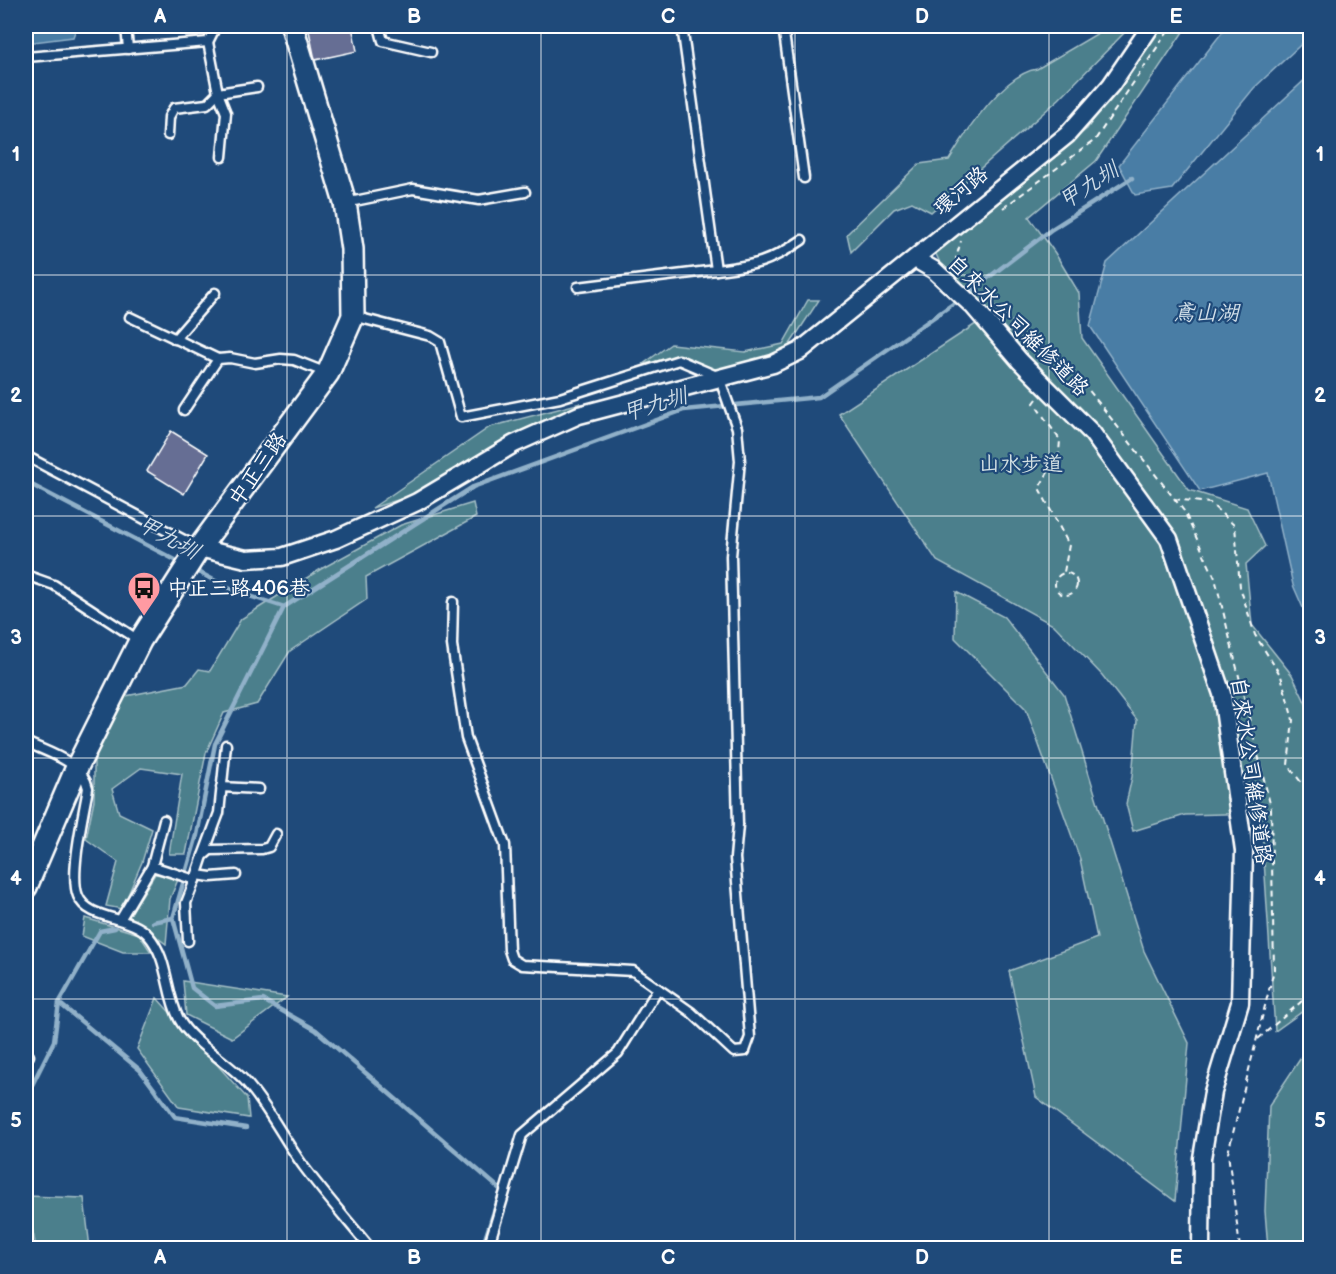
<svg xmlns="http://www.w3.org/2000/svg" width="1336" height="1274" font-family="'Balsamiq Sans','LXGW WenKai TC',sans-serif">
<rect width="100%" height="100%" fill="#1f4a7a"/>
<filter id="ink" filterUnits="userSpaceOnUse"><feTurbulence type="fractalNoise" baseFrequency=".0167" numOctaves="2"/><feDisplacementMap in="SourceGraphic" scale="12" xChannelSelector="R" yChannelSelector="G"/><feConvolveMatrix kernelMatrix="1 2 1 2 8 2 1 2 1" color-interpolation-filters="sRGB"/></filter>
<g filter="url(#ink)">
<!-- green -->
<g fill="#4b7f8c" stroke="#a5bfc6" stroke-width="1.5">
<path d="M1110,26H1131L1059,99L931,212L912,202L894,209L851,252L847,234L919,164L949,160C966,132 1003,74 1037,69Z"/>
<path d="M1157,26H1187L1096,161L1029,217L1055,253L1079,293L1082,338L1189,490L1247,508L1265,546L1246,564L1252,625L1292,675L1310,712V1006L1275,1031L1261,813L1185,815L1133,831L1126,804L1132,777L1137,720L1102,675L1055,626L937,561L839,414L988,316L941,265L935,252L996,198L1087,129Z"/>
<path d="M808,300H819L783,355L720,372L680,356L643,364L671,344L745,352L783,344Z"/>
<path d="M581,403L477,458L414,495L372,508L490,427Z"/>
<path d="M473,503L476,517L366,577L367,599L290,651L257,704L224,713L206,753L186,854H169L182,774L141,768L112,789L119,813L152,829L142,862L122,909L106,906L118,862L86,839L94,800V759L126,696L187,684L199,669L210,671L241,619L321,569L401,525Z"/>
<path d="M956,592L1004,617L1064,694L1144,951L1189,1043L1175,1201L1036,1097L1009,971L1097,938L1080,859L1026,709L955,638Z"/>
<path d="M155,874L179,877L170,899L166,944L129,916Z"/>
<path d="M85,918L139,934L151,952H123L82,936Z"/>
<path d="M183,981L287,997L232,1038L186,1015Z"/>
<path d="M157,998L247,1098L249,1118L179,1107L137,1049Z"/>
<path d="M1310,1044V1248H1268L1265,1211L1269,1106Z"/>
<path d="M26,1196L84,1198L90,1248H36Z"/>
</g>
<!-- water -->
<g fill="#487da5" stroke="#91b1c9" stroke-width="1.5">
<path d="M26,26H77L73,37L26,43Z"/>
<path d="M1227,26H1310V36L1254,88L1172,189L1135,195L1119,165Z"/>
<path d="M1310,75V624L1293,585L1268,473L1200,491L1090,326L1107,263Z"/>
</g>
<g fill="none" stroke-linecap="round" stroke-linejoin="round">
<!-- stream -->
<g stroke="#91b1c9" stroke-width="4.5">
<path d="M967,294L1052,229L1132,178"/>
<path d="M26,482L183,564"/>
<path d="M193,569L234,591L284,607L473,487L684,410L819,397L960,299"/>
<path d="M284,607L215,744L197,835L173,918L192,988L215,1006L263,1000L316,1030L501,1190L482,1248"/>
<path d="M153,922L173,918"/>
<path d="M59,1003L140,1070L175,1117L246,1128"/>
<path d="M26,1097L54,1041L59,1003L100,931L115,928"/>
</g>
</g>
<!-- building -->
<g fill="#666e94" stroke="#fff" stroke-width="1.5">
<path d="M308,26H352L357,51L315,60Z"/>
<path d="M171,431L208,454L184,494L147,471Z"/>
</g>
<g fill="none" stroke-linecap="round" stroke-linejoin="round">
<!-- service casing -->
<g stroke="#fff" stroke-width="13">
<g id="service">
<path d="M126,26L128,49"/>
<path d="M379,26L383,41L431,52"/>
<path d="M783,26L804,178"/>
<path d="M26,57L208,42L216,26"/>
<path d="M168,135L169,117L174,108L207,104L218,93L208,42"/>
<path d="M222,157L226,113L218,93L257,87"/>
<path d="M345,203L413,189L479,200L525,192"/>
<path d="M716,270C757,265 768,263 802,240"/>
<path d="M578,287L716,270L682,26"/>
<path d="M353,316L430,336L440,342L461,417L560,398L679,360L719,377L737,428L740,461L731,556L738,825L735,858L750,1037L745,1051L734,1052L691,1012L633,971L522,965L512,959L509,950L505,845L466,738L452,645L453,602"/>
<path d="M130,317L218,359"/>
<path d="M175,339L215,293"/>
<path d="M184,410L218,359L230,358L255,363L281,359L294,360L327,373"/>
<path d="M26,456L199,548"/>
<path d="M26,575L54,585L140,641"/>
<path d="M26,742C48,753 82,761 88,788C84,812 69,875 78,896C88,921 131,915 148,935C169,959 165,992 179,1019C191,1042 227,1061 245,1081C268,1106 284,1140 304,1167C325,1195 348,1221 370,1248"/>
<path d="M221,787L259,789"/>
<path d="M203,856L219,813L226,745"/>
<path d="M152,866L195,880L186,903L188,941"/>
<path d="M197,875L211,877L236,875"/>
<path d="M195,880L203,856L210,850L262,849L269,847L276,834"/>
<path d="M120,920L152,866L164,820"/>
<path d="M26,1054L29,1056"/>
<path d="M488,1248L522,1135L618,1053L658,989"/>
</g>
</g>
<!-- minor casing -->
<g stroke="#fff" stroke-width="21">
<g id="minor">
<path d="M915,259L934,270L973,306L1020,361L1092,433L1169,539L1222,694L1244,851L1240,1003L1213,1092L1202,1158L1201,1248"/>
<path d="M199,548L246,559L282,557L336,539L417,502L514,444L579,415L773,364L800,351L1067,135L1111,85L1151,26"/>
</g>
</g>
<!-- tertiary casing -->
<g stroke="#fff" stroke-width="26">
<path id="tertiary" d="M26,887L77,767L140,641L199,548L328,373L353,316L352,249L345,203L292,26"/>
</g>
<!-- path -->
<g stroke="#fff" stroke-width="2" stroke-dasharray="6 4.5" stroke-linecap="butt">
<path d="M1165,36L1172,26"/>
<path d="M1003,208L1095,140L1162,40"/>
<path d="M959,273L956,258L961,241"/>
<path d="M996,307L1076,374L1184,511L1215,578L1271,808L1274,970L1228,1153L1240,1248"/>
<path d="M1037,399L1034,403L1060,440L1059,453L1039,488L1069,545L1064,572"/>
<path d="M1174,499L1210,503L1235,526L1240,587L1255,635L1281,676L1293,720L1288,765L1310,794"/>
<circle cx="1066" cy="584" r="11"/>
<path d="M1258,1039L1310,994"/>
</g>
<!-- service -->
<use href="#service" stroke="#1f4a7a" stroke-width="8"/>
<!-- minor -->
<use href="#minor" stroke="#1f4a7a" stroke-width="16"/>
<!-- tertiary -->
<use href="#tertiary" stroke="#1f4a7a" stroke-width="21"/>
</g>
</g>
<!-- grid -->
<path fill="none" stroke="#fff" stroke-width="1.5" stroke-opacity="0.55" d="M287,26V1248M541,26V1248M795,26V1248M1049,26V1248M26,275H1310M26,516H1310M26,758H1310M26,999H1310"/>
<!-- icons -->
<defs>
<g id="bus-pin" transform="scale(1.725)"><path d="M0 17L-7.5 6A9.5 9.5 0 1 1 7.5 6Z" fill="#ff9aa2" stroke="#1f4a7a"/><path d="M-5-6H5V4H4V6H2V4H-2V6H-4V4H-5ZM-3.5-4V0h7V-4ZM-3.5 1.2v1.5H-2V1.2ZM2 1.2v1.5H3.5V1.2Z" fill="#111"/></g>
</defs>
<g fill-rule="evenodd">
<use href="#bus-pin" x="144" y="588"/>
</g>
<g text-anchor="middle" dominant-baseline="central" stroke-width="4.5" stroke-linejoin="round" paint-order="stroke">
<!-- street labels -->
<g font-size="21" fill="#fff" stroke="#1f4a7a">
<text transform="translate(961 191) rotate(-40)">環河路</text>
<text transform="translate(1018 326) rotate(45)">自來水公司維修道路</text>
<text transform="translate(258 469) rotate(-55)">中正三路</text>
<text transform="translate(1251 771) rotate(82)">自來水公司維修道路</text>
</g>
<!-- park labels -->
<g font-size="21" fill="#d2dfe2" stroke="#1f4a7a">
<text x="1021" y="464">山水步道</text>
</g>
<!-- poi labels -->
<g font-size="21" fill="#fff" stroke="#1f4a7a" text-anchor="start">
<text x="167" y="588">中正三路406巷</text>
</g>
<!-- water labels -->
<g font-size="22" font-style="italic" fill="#d1dee8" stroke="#1f4a7a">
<text transform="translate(1089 186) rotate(-33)">甲九圳</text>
<text x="1206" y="313">鳶山湖</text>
<text transform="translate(655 405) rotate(-17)">甲九圳</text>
<text transform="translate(168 538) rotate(28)">甲九圳</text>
</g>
</g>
<!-- margin -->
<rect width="1336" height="1274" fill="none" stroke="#1f4a7a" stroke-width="66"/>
<rect x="33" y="33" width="1270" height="1208" fill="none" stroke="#fff" stroke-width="2"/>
<g font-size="20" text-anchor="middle" font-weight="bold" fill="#fff">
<text x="160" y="23">A</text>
<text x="414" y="23">B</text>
<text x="668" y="23">C</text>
<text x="922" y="23">D</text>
<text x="1176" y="23">E</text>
<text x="16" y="161">1</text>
<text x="1320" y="161">1</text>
<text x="16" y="402">2</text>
<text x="1320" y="402">2</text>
<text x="16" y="644">3</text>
<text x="1320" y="644">3</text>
<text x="16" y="885">4</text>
<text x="1320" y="885">4</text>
<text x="16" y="1127">5</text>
<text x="1320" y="1127">5</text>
<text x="160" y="1264">A</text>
<text x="414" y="1264">B</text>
<text x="668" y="1264">C</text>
<text x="922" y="1264">D</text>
<text x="1176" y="1264">E</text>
</g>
</svg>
